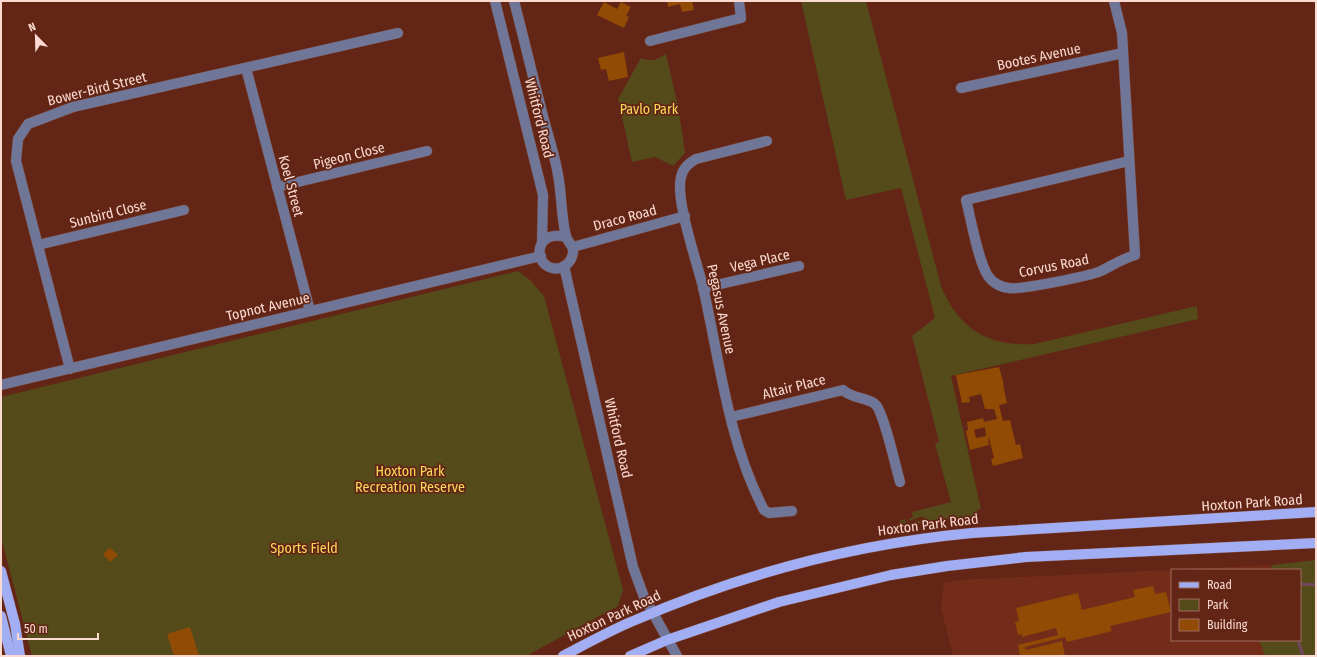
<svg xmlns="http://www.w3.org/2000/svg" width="1317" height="657" font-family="'Fira Sans Condensed',sans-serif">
<rect width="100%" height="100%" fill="#632515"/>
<!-- built -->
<path fill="#722c19" d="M1272,565L1270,570H1172V640H1259L1265,656H953L941,608L944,583L958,580Z"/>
<!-- green -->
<g fill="#554a1a">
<path d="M801,1H866L941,286C958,328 988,347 1034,344L1197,306L1198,319L951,376L981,509L977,510L978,516L936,520L900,528L899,521L905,519L906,524L924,520L923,516L909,521V519L913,517L912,512L951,502L935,444L939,442L912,336L935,318L901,188L846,200Z"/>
<path d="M666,54L678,106L685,153L673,166L655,157L632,162L618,99L641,58C651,62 657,60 666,54Z"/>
<path d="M518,271L530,280L544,296L623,590L618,606L526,656H32L1,537V397Z"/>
<path d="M1316,560V656H1265L1259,640H1300V570H1270L1272,565Z"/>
</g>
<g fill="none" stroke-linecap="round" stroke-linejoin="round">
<!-- stream -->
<g stroke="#734660" stroke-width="3">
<path d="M1300,584L1316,585"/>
<path d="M1298,640L1303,656"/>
</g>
</g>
<!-- building -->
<g fill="#914b05" fill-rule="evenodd">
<path d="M667,1H692L694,10L682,12L680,4L668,7Z"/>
<path d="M604,2L617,9L621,2L631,7L626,16L629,17L624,28L597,15Z"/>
<path d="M624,52L628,77L609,81L606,69L601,70L598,58Z"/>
<path d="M999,367L1004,385H1003L1007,403L999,405L1003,421L1010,420L1016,445L1020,444L1023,458L993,466L991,459L994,458L989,438L988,439L989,445L970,450L966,431L968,430L967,422L983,418L984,422L997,419L994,409H985L981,394L969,397L970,402L962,403L956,375ZM985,427L986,436L976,438L974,430Z"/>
<path d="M110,548L118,555L110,562L103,554Z"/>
<path d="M1153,586L1155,594L1166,592L1171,612L1110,626L1112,631L1067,642L1065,637L1025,647L1026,650L1062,641L1065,656H1020L1018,645L1058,635L1056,628L1022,637V634L1018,635L1015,622L1019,621L1016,608L1078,593L1082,610L1135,597L1133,590Z"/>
<path d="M190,627L199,656H174L167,634Z"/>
</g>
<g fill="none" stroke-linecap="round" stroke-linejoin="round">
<!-- minor casing -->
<g stroke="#7b4233" stroke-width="11">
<g id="minor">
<path d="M495,1L543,195L542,243"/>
<path d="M514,1C524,39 533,78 543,116C548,136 555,156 558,175C562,195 561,217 566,236C567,242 574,245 573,252C572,264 560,272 549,267C532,259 538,229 566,237"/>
<path d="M1114,1L1122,33L1135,255C1122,259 1113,265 1101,271C1089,276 1021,290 1009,288C1000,287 993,283 988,276C978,261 971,219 966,200L1129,161"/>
<path d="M650,41L741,18L739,1"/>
<path d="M246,68L310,311"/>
<path d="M961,88L1123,53"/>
<path d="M767,141L696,159C688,164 683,168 681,177C675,200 697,262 703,287C720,362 728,441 764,510L769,513L792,511"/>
<path d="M277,187L427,151"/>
<path d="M38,245L184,210"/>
<path d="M573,247L685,216"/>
<path d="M564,266L633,567L644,597L677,656"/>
<path d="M703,288L799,266"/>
<path d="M70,369L16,161L18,139L28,124L73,107L398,33"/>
<path d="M1,385L541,256"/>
<path d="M731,417L843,390C854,400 869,397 876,405C884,414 896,468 900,482"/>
</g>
</g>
<!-- major casing -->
<g stroke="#7b4233" stroke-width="11">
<g id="major">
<path d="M1,571L15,624L20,656"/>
<path d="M1,616L11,656"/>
<path d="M563,656C586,644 609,631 633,621C741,574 854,544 972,533L1316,512"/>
<path d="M630,656L667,640L779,602L891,575L947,566L1026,557L1316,543"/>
</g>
</g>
<!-- minor -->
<use href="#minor" stroke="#6f7698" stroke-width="10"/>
<!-- major -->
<use href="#major" stroke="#a2aef3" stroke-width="10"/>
</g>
<g text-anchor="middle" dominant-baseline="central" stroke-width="3.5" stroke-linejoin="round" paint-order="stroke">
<!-- street labels -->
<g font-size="14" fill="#fadad1" stroke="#632515">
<text transform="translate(1039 57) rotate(-12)">Bootes Avenue</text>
<text transform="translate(97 89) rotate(-14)">Bower-Bird Street</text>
<text transform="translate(539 118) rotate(76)">Whitford Road</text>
<text transform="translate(349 156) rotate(-14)">Pigeon Close</text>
<text transform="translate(291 186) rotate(75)">Koel Street</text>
<text transform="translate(108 214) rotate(-14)">Sunbird Close</text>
<text transform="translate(625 218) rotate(-15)">Draco Road</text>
<text transform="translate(760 261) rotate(-13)">Vega Place</text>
<text transform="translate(1054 266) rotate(-11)">Corvus Road</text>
<text transform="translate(268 307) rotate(-13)">Topnot Avenue</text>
<text transform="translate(721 309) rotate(78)">Pegasus Avenue</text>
<text transform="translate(794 387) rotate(-14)">Altair Place</text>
<text transform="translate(618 438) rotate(77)">Whitford Road</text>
<text transform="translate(1252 503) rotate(-4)">Hoxton Park Road</text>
<text transform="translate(928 525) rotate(-7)">Hoxton Park Road</text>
<text transform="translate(614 616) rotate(-25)">Hoxton Park Road</text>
</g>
<!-- park labels -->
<g font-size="14" fill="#f8da5c" stroke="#632515">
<text x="649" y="109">Pavlo Park</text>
<text x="410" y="471">Hoxton Park<tspan x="410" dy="16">Recreation Reserve</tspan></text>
<text x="304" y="548">Sports Field</text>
</g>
</g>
<!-- border -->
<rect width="1317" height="657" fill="none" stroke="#fadad1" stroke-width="4"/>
<!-- legend -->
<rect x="1171" y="569" width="130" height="72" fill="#632515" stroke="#9f6d60"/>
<rect x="1179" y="582" width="20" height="6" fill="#a2aef3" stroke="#9f6d60"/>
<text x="1207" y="589" font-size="12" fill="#fadad1">Road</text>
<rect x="1179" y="599" width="20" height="12" fill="#554a1a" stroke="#9f6d60"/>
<text x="1207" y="609" font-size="12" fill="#fadad1">Park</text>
<rect x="1179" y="619" width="20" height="12" fill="#914b05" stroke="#9f6d60"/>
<text x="1207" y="629" font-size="12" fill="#fadad1">Building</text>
<!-- north arrow -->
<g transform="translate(36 36) rotate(337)" stroke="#632515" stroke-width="3" paint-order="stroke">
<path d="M0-3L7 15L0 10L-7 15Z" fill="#fadad1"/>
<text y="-6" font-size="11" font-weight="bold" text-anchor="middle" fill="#fadad1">N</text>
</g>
<!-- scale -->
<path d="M18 633v6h80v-6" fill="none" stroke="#fadad1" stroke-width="2"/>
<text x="24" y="633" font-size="12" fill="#fadad1" stroke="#632515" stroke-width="3" paint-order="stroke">50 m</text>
</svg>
